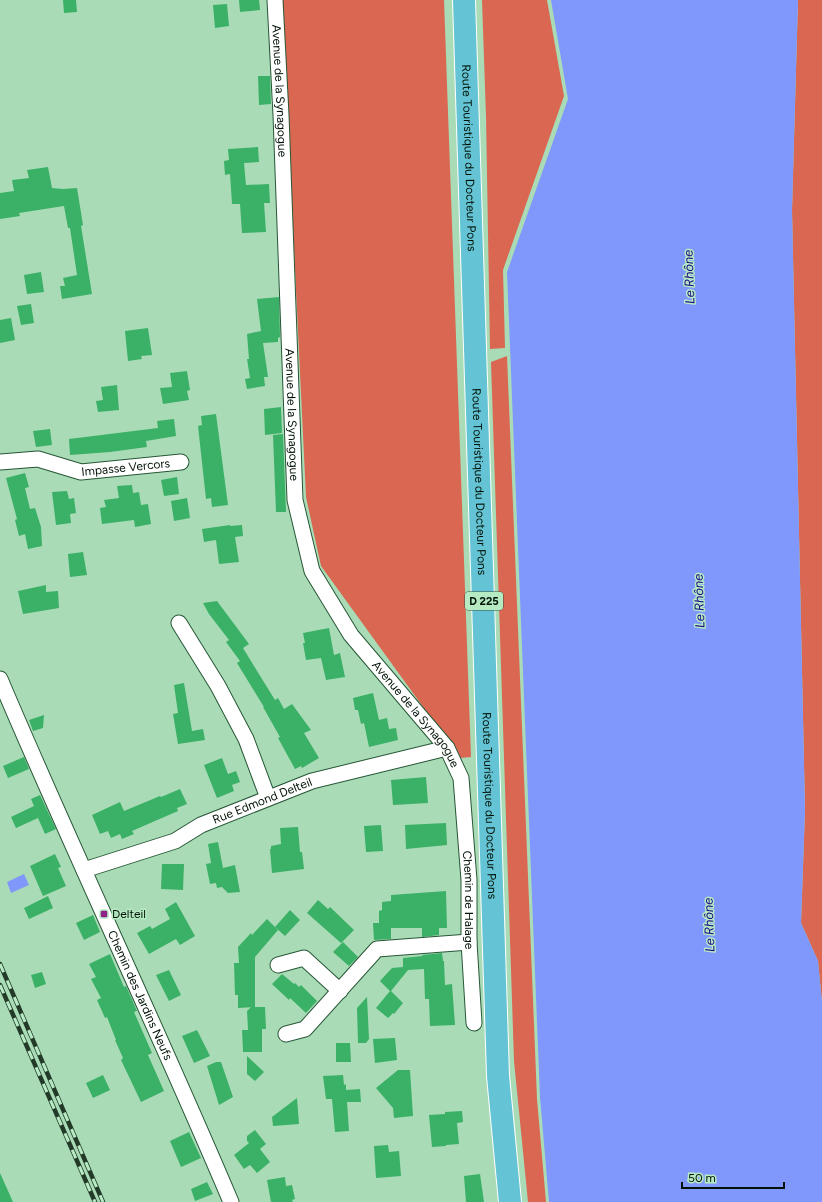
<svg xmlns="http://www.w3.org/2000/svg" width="822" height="1202" font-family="Figtree,sans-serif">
<rect width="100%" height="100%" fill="#a9dcb6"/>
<!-- forest -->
<g fill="#d96751">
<path d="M282,0H444L471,757L460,758L321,566L306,497Z"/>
<path d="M482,0H547L564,96L503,270L505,348L490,349L486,116Z"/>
<path d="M798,0H822V1002L818,961L801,923L805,810L792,210Z"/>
<path d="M507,356L537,1099L546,1202H528L514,1061L491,362Z"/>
</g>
<!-- water -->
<g fill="#8097fb">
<path d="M551,0H798L792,210L805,810L801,923L818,961L822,1002V1202H549L540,1097L507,272L568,99Z"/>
<path d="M24,874L29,885L11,893L7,882Z"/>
</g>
<!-- building -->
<g fill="#3bb067">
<path d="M63,0H76L77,12L64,13Z"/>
<path d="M239,0H259L260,10L240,12Z"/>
<path d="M227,4L229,26L215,28L213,5Z"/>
<path d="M258,76H270L271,104L259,105Z"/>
<path d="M258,147L259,162L244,163L246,185L269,184L270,203H264L266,232L242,233L240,204H232L230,174L225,175L224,161L229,160L228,149Z"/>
<path d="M48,167L52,188L63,189L77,188L83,225L81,226L92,294L62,299L60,286H65L63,278L77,275L70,228H68L64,206L19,213L20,216L0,219V193L14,191L12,180L29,178L27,170Z"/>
<path d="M41,272L44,292L27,294L24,275Z"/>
<path d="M279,297L280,337L278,338V342L263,343L268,377H264L265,386L247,389L245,379L250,378L247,359H249L247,334L261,331L257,299Z"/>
<path d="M31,304L34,323L21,325L17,306Z"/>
<path d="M11,318L15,340L0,343V320Z"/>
<path d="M148,328L152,355L141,356L142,359L128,361L125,331Z"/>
<path d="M187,371L190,390L187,391L189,400L163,404L160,388L172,387L170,373Z"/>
<path d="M117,385L119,410L98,412L96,401L103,400L101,387Z"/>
<path d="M281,407L282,433L265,435L264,409Z"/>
<path d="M216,414L228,505L212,507L211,498L206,499L198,426L202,425L201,416Z"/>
<path d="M174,419L176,436L146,441L147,447L110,452L70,455L69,439L158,428L157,421Z"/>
<path d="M50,429L52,445L36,447L33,431Z"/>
<path d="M283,434L286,512H276L273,435Z"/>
<path d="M25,473L29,487L25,488L30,509L35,508L41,527L42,546L28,549L25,534L19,536L15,520L17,519L6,478Z"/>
<path d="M177,477L179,494L164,496L161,480Z"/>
<path d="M132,485L133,493L139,492L141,505L148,504L151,524L135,527L134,520L102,524L100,508L106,507L104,500L119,498L117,486Z"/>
<path d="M67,491L69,499L74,498L76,513L70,514L71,523L56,525L52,492Z"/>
<path d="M187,498L190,518L174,521L171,501Z"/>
<path d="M230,525V526L242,525L243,536L235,537L239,562L219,564L216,540L204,542L202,529Z"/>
<path d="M83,552L87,575L70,577L68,554Z"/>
<path d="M46,585V592L58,591L59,608L23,614L18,591Z"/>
<path d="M217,601L249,644L243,648L275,700L278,698L284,709L292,704L311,730L304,733L319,758L302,768L301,766L295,769L278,738L280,737L263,707H264L237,663L240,661L226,642L229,640L209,614L203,603Z"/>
<path d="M329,628L334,655L340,653L345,677L326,680L321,658L306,660L303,643H305L303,633Z"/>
<path d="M184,683L192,731L203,729L205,740L178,744L173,714L178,713L174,685Z"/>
<path d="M373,693L379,720L387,718L389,729L396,728L398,740L369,747L364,723L361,724L358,710H355L353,698Z"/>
<path d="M44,715L43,728L33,731L29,720Z"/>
<path d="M24,757L29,769L8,778L3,766Z"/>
<path d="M222,758L228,774L236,771L240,782L232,785L234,791L217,798L204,765Z"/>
<path d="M426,777L428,803L393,805L391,780Z"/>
<path d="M180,789L187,804L177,808L178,811L132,831L134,834L122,839L120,834L111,838L108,831L100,834L92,815L120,802L124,811L160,796L161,797Z"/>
<path d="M40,795L56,829L45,834L38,818L16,828L11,817L34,806L31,799Z"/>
<path d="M446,823L447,845L406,849L405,825Z"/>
<path d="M381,825L383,851L366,852L364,826Z"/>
<path d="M298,827L300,852H302L304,869L272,873L270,849H271V846L281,844L280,828Z"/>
<path d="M218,842L223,868L235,865L240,892L228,893L222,887L217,888L216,883L210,884L206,864L211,863L208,844Z"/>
<path d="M55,854L61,867L58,868L66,886L43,896L30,866Z"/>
<path d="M162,864H184L183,890L161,889Z"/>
<path d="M446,891L447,928H439V935L422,937V928H391V939L374,940L373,923H379V911L382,910V902L391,901V895Z"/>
<path d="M48,896L53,908L29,919L24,908Z"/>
<path d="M318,900L328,909L330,907L354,930L341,943L307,913Z"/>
<path d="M176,902L195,936L180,945L176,939L149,954L137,933L150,926L152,929L170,919L165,909Z"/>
<path d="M290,910L300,920L285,936L275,927Z"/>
<path d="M93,915L100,932L84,940L76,923Z"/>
<path d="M267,919L278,930L255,957V1007L238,1008V995H235L234,963H239L238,947L251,933L252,935Z"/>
<path d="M343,942L358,957L349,966L333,952Z"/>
<path d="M442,953L443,961H444L445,985L452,984L455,1025L430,1026L429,999H425L424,969L408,970L391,991L403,1003L394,1014L393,1013L388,1018L376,1008L390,991L380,981L392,968L403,967V958L423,956L422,955Z"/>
<path d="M110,954L124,987L126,986L137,1011L134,1012L152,1053L148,1055L164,1091L141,1102L121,1060L123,1058L115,1040H116L107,1017L105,1018L97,1000L101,998L91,979L96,977L89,964Z"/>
<path d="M169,970L181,995L169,1001L156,975Z"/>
<path d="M42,972L46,984L35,988L31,975Z"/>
<path d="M282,974L294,984L295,983L299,987L301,985L317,1001L306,1013L290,998L289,1000L272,984Z"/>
<path d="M367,997L369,1039L366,1043H358L357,1008Z"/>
<path d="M251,1007H265L266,1029H262V1052H243L242,1030H248L247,1011Z"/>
<path d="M197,1030L210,1056L194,1063L182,1036Z"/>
<path d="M395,1038L397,1060L375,1063L373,1039Z"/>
<path d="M336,1043H350L351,1062H336Z"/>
<path d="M247,1056L264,1072L255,1081L247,1074Z"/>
<path d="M216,1062H221L233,1097L219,1105L207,1066Z"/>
<path d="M398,1070H410L413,1116L394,1118L393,1108L376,1088Z"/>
<path d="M103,1075L110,1090L93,1098L86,1083Z"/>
<path d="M343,1075L344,1085L346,1084V1090L360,1089L361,1102H347L349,1131L335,1132L332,1099H326L323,1076Z"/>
<path d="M297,1098L299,1124L273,1126L272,1117Z"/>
<path d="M462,1111L463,1122L457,1123L459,1144L446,1145V1146L432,1147L429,1115L445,1114V1112Z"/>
<path d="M255,1130L266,1144L260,1149L270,1162L257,1173L250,1165L244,1169L234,1155L249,1143L247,1141V1136Z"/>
<path d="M189,1132L201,1158L181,1167L170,1141Z"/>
<path d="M388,1145L389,1152L399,1151L401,1176L376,1178L374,1146Z"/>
<path d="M0,1173L13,1202H0Z"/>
<path d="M480,1174L484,1202H466L464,1176Z"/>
<path d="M285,1177L286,1186L292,1185L295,1199L292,1200L293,1202H271L267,1180Z"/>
<path d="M207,1182L213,1194L195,1201L191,1189Z"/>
</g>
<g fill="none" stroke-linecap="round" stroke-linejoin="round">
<!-- minor casing -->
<g stroke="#275737" stroke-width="17">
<g id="minor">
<path id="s1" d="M275,0L281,115L295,500L312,571L351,635L447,748L461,778L469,880V942L474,1023"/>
<path id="s2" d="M0,462L38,459L81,472L181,462"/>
<path d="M179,623L218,686L246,739L268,798"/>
<path id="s3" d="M0,679C74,854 157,1027 231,1202"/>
<path id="s4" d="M84,870L175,841L201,825L312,781L447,748"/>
<path d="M278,965L304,958L340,991"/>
<path d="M286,1034L305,1029L377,949L469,942"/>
</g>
</g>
<!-- trunk casing -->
<g stroke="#fff" stroke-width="24">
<g id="trunk">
<path id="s5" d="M464,0L498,1076L510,1202"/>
</g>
</g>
<!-- minor -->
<use href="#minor" stroke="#fff" stroke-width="15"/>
<!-- trunk -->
<use href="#trunk" stroke="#64c3d4" stroke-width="22"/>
<!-- rail casing -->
<g stroke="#233a29" stroke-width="4.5">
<g id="rail">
<path d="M0,964L103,1202"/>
<path d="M0,985L95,1202"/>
</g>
</g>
<!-- rail -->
<use href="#rail" stroke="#b6eac3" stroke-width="3" stroke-dasharray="9" stroke-linecap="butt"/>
</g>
<!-- markers -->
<rect fill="#8f2285" stroke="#b6eac3" stroke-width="1.5" x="100" y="910" width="8" height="8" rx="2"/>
<g text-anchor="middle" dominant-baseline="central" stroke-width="3" stroke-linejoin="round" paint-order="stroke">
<!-- shield labels -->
<rect fill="#b6eac3" stroke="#37523e" stroke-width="1" x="465" y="592" width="38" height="18" rx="3"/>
<g font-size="11" font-weight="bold" fill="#011105">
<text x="484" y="601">D 225</text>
</g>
<!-- street labels -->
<g font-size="12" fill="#011105" stroke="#b6eac3">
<text stroke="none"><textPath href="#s1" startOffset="91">Avenue de la Synagogue</textPath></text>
<text stroke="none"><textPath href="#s5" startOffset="158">Route Touristique du Docteur Pons</textPath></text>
<text stroke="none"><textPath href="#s1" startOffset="415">Avenue de la Synagogue</textPath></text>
<text stroke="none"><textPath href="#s2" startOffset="128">Impasse Vercors</textPath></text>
<text stroke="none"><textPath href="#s5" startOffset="482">Route Touristique du Docteur Pons</textPath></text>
<text stroke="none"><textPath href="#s1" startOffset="751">Avenue de la Synagogue</textPath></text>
<text stroke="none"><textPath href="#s4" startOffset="192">Rue Edmond Delteil</textPath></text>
<text stroke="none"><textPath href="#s5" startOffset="806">Route Touristique du Docteur Pons</textPath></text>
<text stroke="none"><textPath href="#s1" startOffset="952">Chemin de Halage</textPath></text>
<text stroke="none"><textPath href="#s3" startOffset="346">Chemin des Jardins Neufs</textPath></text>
</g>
<!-- poi labels -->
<g font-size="12" fill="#011105" stroke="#b6eac3" text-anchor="start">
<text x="112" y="914">Delteil</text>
</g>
<!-- water labels -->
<g font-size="13" font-style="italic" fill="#190581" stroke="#b6eac3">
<text transform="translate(689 277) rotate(-92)">Le Rhône</text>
<text transform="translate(699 601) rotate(-92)">Le Rhône</text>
<text transform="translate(709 925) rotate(-92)">Le Rhône</text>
</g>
</g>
<!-- scale -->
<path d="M682 1182v6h102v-6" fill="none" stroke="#011105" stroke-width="2"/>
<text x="688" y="1182" font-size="12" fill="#011105" stroke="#b6eac3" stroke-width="3" paint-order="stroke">50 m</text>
</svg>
